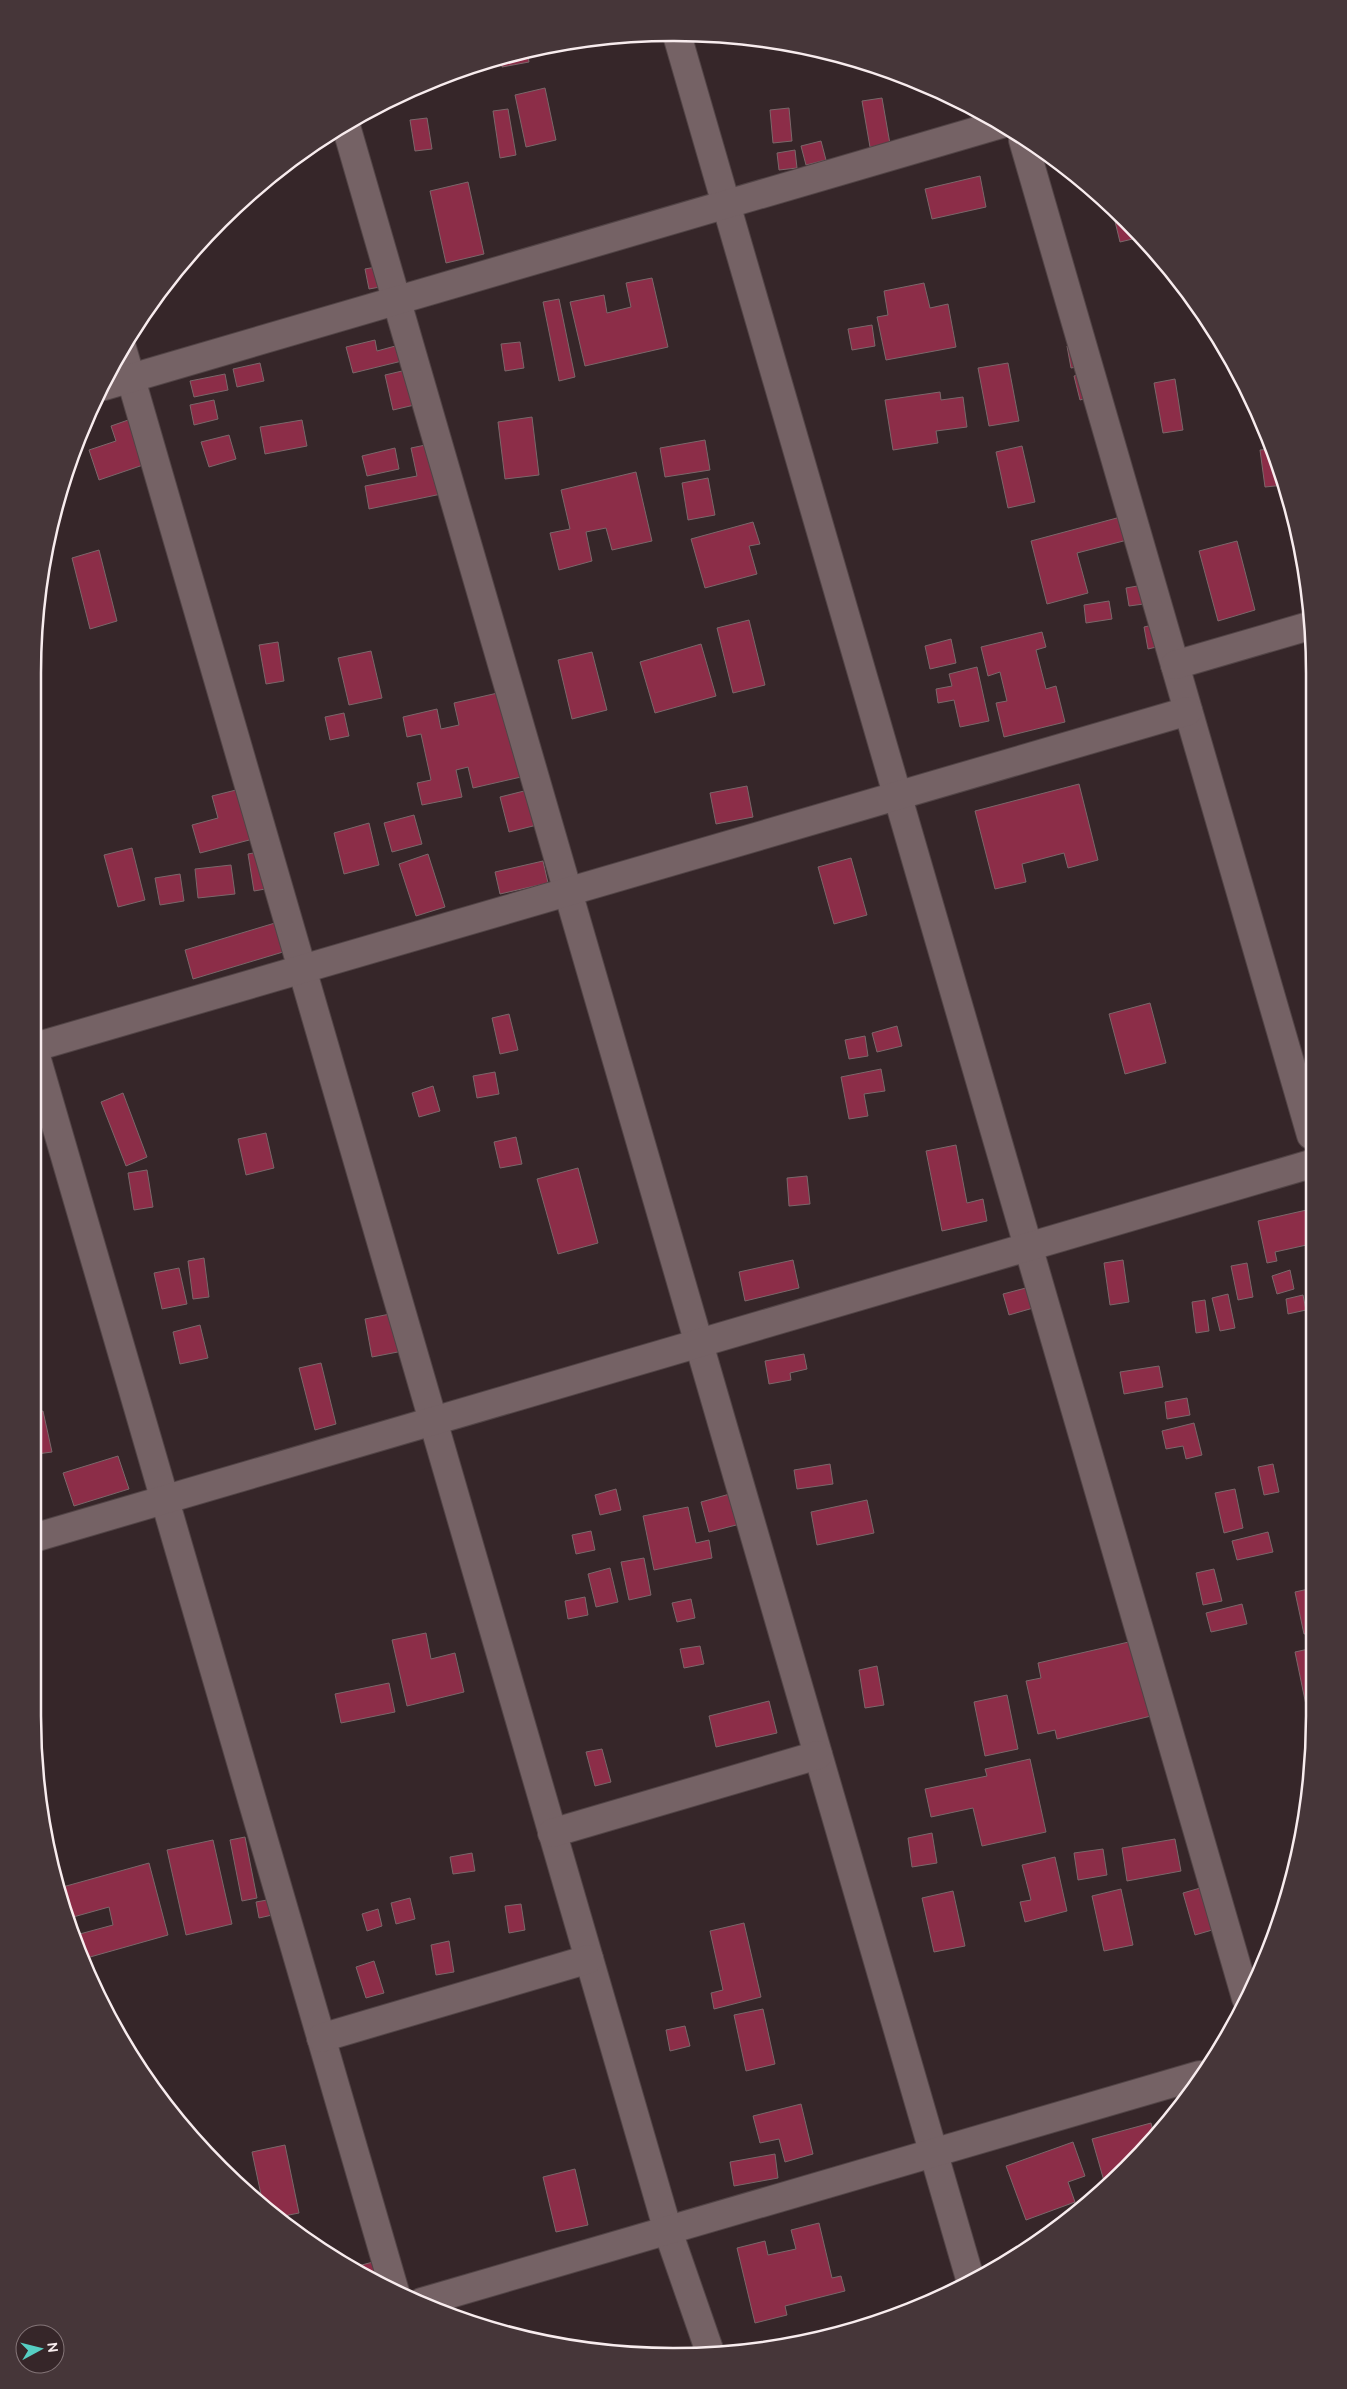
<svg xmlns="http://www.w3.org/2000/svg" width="1347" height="2389" font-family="Ubuntu,sans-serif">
<rect width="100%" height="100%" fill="#362629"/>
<!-- building -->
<g fill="#8c2d48" stroke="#7b676a">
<path d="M527,51L529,62L502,67L501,57Z"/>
<path d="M545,88L556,140L526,147L515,95Z"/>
<path d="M882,98L890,144L870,147L862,101Z"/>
<path d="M789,108L792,141L773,143L770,110Z"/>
<path d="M508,109L516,155L500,158L493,111Z"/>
<path d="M427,118L432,149L415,151L410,120Z"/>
<path d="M821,141L826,160L806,165L801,146Z"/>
<path d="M795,150L797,168L779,170L777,153Z"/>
<path d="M980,176L986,207L932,219L925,189Z"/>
<path d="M468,182L484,254L446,263L430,191Z"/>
<path d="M1112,209L1127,220L1141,237L1120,242Z"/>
<path d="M398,263L402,283L369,289L365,269Z"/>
<path d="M652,278L668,347L585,366L570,302L604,295L607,313L631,307L626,283Z"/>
<path d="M924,283L930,308L948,304L956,347L886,360L877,317L888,315L884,291Z"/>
<path d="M559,299L575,377L559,381L543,302Z"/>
<path d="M872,325L875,346L852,350L848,329Z"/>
<path d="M375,340L377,351L399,345L402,361L353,373L346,347Z"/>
<path d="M520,342L524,368L505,371L501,344Z"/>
<path d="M1083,344L1087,365L1071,368L1067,346Z"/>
<path d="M260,363L264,381L237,387L233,369Z"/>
<path d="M1008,363L1019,421L989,426L978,368Z"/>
<path d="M415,368L423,403L393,410L385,375Z"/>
<path d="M1090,372L1097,395L1080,400L1074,376Z"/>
<path d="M225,374L228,390L194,397L190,381Z"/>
<path d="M1175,379L1183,430L1163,433L1154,383Z"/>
<path d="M940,392L941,400L963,397L967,427L936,431L938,443L893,450L885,400Z"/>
<path d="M214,400L218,419L194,425L190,405Z"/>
<path d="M532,417L539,475L505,479L498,422Z"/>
<path d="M134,418L149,463L99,480L89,450L116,441L111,426Z"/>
<path d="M302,420L307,446L265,454L260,427Z"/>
<path d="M229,435L236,459L209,467L201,442Z"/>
<path d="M705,440L710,470L665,477L660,448Z"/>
<path d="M440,442L451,492L369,509L365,486L417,476L411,448Z"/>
<path d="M1022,446L1035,502L1008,508L996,452Z"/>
<path d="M395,448L399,469L367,476L362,456Z"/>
<path d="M1271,449L1280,467L1285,485L1265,487L1260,450Z"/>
<path d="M636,472L652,541L612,550L606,528L586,532L592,561L559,570L550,533L570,529L561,490Z"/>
<path d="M65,475L69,488L62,491Z"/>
<path d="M708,478L715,515L688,520L682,483Z"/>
<path d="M1128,515L1135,538L1077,553L1088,593L1047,604L1031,541Z"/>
<path d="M753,522L760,544L749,546L757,574L705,588L691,539Z"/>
<path d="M1237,541L1255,610L1218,621L1199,551Z"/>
<path d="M99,550L117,621L90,629L72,558Z"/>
<path d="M1149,584L1151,603L1129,606L1126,588Z"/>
<path d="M1109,601L1112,619L1086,623L1084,605Z"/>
<path d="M749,620L765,685L733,693L717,628Z"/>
<path d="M1161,623L1165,645L1148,649L1144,627Z"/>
<path d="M1042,632L1046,647L1036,650L1046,689L1056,686L1065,722L1004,737L996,703L1007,701L1000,672L988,676L981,647Z"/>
<path d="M951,639L956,663L930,669L925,646Z"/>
<path d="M278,642L284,681L266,684L259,645Z"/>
<path d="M701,644L716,696L655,713L640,662Z"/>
<path d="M371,651L382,698L349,705L338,658Z"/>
<path d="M592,652L607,710L572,719L558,660Z"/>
<path d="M977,667L989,721L960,727L954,700L938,703L936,689L952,686L949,674Z"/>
<path d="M502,692L521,777L473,788L468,767L456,770L462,797L422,805L417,783L431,780L421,734L407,737L403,717L437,709L441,729L459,725L454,703Z"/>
<path d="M344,713L349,736L330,740L325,717Z"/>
<path d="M1079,784L1098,860L1068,868L1064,853L1022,864L1026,882L995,889L975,811Z"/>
<path d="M747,786L753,817L716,824L710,793Z"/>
<path d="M240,789L253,839L200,853L192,825L218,818L212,796Z"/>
<path d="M532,789L541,824L509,832L500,797Z"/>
<path d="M414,815L422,844L392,852L384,823Z"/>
<path d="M369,823L379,865L344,874L334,833Z"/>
<path d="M132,848L145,900L118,907L104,855Z"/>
<path d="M264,851L271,888L254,891L248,854Z"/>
<path d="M428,854L445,907L416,916L399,864Z"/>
<path d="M851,858L867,915L834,924L818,867Z"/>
<path d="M543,861L548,883L500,894L495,872Z"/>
<path d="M231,865L235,894L198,898L195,869Z"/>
<path d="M180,874L184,901L160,905L155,878Z"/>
<path d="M275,923L283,952L193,979L185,950Z"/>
<path d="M1150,1003L1166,1063L1125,1074L1109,1014Z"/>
<path d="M509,1014L518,1050L500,1054L492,1018Z"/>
<path d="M897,1026L902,1046L877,1052L872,1033Z"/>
<path d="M865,1036L868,1056L849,1059L845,1040Z"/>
<path d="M881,1069L885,1091L864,1094L868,1116L849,1119L841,1077Z"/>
<path d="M495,1072L499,1094L477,1098L473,1076Z"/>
<path d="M433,1086L440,1111L419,1117L412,1093Z"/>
<path d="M123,1093L147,1157L126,1166L101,1102Z"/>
<path d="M266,1133L274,1168L246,1175L238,1139Z"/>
<path d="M516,1137L522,1164L500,1168L494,1142Z"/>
<path d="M956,1145L967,1203L983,1199L987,1221L942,1231L926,1151Z"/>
<path d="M578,1168L598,1243L558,1254L537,1179Z"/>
<path d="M147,1170L153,1207L134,1210L128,1173Z"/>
<path d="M807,1176L810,1204L789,1206L787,1178Z"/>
<path d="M1311,1209V1244L1275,1252L1277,1261L1267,1263L1258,1221Z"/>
<path d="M204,1258L209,1297L193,1299L188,1261Z"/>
<path d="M793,1260L799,1288L745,1301L739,1272Z"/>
<path d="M1123,1260L1129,1302L1110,1305L1104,1263Z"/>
<path d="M1247,1263L1253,1297L1238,1300L1231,1266Z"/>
<path d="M179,1268L187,1304L162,1309L154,1273Z"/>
<path d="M1290,1270L1294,1289L1277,1294L1272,1276Z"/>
<path d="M1041,1284L1047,1304L1009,1315L1003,1294Z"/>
<path d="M1228,1294L1235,1328L1220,1331L1212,1298Z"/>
<path d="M1303,1295L1306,1310L1288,1314L1286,1299Z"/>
<path d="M1205,1300L1209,1331L1196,1333L1192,1302Z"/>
<path d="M395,1313L403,1351L372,1357L365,1319Z"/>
<path d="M200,1325L208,1358L180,1364L173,1332Z"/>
<path d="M804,1354L807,1369L790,1373L791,1380L769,1384L765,1361Z"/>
<path d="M321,1363L336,1424L315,1430L299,1368Z"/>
<path d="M1159,1366L1163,1387L1124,1394L1120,1372Z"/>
<path d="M1187,1398L1190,1415L1167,1419L1165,1402Z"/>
<path d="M43,1411L52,1452L37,1454V1412Z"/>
<path d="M1194,1423L1202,1455L1186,1459L1183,1446L1166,1449L1162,1431Z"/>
<path d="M118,1456L129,1489L74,1506L63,1473Z"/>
<path d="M830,1464L833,1484L797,1489L794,1470Z"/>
<path d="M1273,1464L1279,1492L1264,1495L1258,1467Z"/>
<path d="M616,1489L621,1510L600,1515L595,1495Z"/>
<path d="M1235,1489L1243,1528L1224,1533L1215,1493Z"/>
<path d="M737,1492L744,1523L709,1532L701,1502Z"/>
<path d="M867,1500L874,1533L817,1545L811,1512Z"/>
<path d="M688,1507L696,1543L709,1540L712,1558L654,1570L643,1516Z"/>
<path d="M591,1531L595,1550L576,1554L572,1535Z"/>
<path d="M1268,1532L1273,1552L1237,1560L1232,1541Z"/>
<path d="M644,1558L651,1595L629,1600L621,1562Z"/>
<path d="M610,1568L618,1602L596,1607L588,1574Z"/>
<path d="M1214,1569L1222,1601L1203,1605L1196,1573Z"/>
<path d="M1313,1588V1633L1304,1634L1295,1592Z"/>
<path d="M585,1597L588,1615L568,1619L565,1601Z"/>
<path d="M691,1599L695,1618L677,1622L672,1603Z"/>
<path d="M1242,1604L1247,1624L1211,1632L1206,1613Z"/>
<path d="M426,1633L431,1659L455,1653L464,1692L407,1706L392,1640Z"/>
<path d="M1133,1641L1151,1716L1057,1739L1055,1730L1038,1734L1026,1681L1041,1678L1038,1663Z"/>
<path d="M700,1646L704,1664L684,1668L680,1649Z"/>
<path d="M1313,1648V1728L1311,1729L1295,1652Z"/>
<path d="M877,1666L884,1705L865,1708L859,1670Z"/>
<path d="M389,1683L395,1712L341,1723L335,1694Z"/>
<path d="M1007,1695L1018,1749L985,1756L974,1702Z"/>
<path d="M769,1701L777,1733L716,1747L709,1716Z"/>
<path d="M602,1749L611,1782L595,1786L586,1752Z"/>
<path d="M1030,1759L1046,1832L982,1846L973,1808L931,1817L925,1789L987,1776L985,1769Z"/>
<path d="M932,1833L937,1863L912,1867L908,1838Z"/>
<path d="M245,1837L257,1898L242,1901L230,1840Z"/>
<path d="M1175,1839L1181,1871L1127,1881L1122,1848Z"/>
<path d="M213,1840L232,1924L186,1935L167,1850Z"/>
<path d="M1103,1849L1107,1875L1078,1880L1074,1853Z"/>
<path d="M472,1853L475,1871L453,1874L450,1857Z"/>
<path d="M1055,1857L1067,1911L1025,1922L1020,1902L1031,1900L1022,1865Z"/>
<path d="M149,1863L168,1935L83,1959L76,1935L113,1925L109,1907L66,1919L59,1888Z"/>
<path d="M1221,1882L1233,1924L1195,1935L1183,1893Z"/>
<path d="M1121,1889L1133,1945L1104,1951L1092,1896Z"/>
<path d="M953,1891L965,1946L934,1952L922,1898Z"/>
<path d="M278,1898L281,1913L259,1918L256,1902Z"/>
<path d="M410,1898L415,1919L396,1924L391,1903Z"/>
<path d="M521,1904L525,1930L509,1933L505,1906Z"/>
<path d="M378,1909L382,1926L367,1931L362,1914Z"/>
<path d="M744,1923L761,1997L714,2009L711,1993L723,1990L710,1931Z"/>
<path d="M449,1941L454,1972L436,1975L431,1945Z"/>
<path d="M374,1961L384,1993L366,1998L356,1967Z"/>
<path d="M763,2009L775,2064L746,2071L734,2015Z"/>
<path d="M685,2026L690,2046L670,2051L666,2030Z"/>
<path d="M801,2104L813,2154L785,2162L779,2139L760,2143L753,2116Z"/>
<path d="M1151,2123L1155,2139L1106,2188L1092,2139Z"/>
<path d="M1073,2142L1085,2176L1068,2182L1075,2202L1026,2220L1006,2166Z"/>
<path d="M285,2145L299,2213L279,2217L263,2204L252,2152Z"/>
<path d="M775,2154L778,2178L734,2186L730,2162Z"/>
<path d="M575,2169L588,2225L556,2232L543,2177Z"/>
<path d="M819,2223L832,2278L841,2276L845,2291L785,2306L787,2315L755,2323L737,2248L765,2241L768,2255L796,2249L791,2230Z"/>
<path d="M377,2261L384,2287L350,2268Z"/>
</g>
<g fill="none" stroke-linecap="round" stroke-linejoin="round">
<!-- street casing -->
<g stroke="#524446" stroke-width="30">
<g id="street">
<path d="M677,35L1246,1998"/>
<path d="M346,126L971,2282"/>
<path d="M1023,140L1311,1135"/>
<path d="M122,348L668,2231L711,2355"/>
<path d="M104,386L1001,124"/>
<path d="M1175,665L1309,626"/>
<path d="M35,1047L1188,711"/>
<path d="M35,1053L395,2292"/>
<path d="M37,1537L1311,1164"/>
<path d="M552,1833L818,1755"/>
<path d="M321,2038L589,1959"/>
<path d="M422,2302L1200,2075"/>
</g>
</g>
<!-- street -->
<use href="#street" stroke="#756265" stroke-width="28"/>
</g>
<!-- crop -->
<path d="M0 0H1347V2389H0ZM673 41H674A632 632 0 0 1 1306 673V1716A632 632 0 0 1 674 2348H673A632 632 0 0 1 41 1716V673A632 632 0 0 1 673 41Z" fill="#463639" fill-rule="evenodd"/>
<path fill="none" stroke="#f8ecee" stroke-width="2.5" d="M673 41H674A632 632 0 0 1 1306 673V1716A632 632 0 0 1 674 2348H673A632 632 0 0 1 41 1716V673A632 632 0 0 1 673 41Z"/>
<!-- north arrow -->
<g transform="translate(40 2349) rotate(83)"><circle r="24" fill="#362629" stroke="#847578"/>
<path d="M0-4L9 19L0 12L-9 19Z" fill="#56cec3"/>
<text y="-8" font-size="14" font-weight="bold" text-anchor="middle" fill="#f8ecee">N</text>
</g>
</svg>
